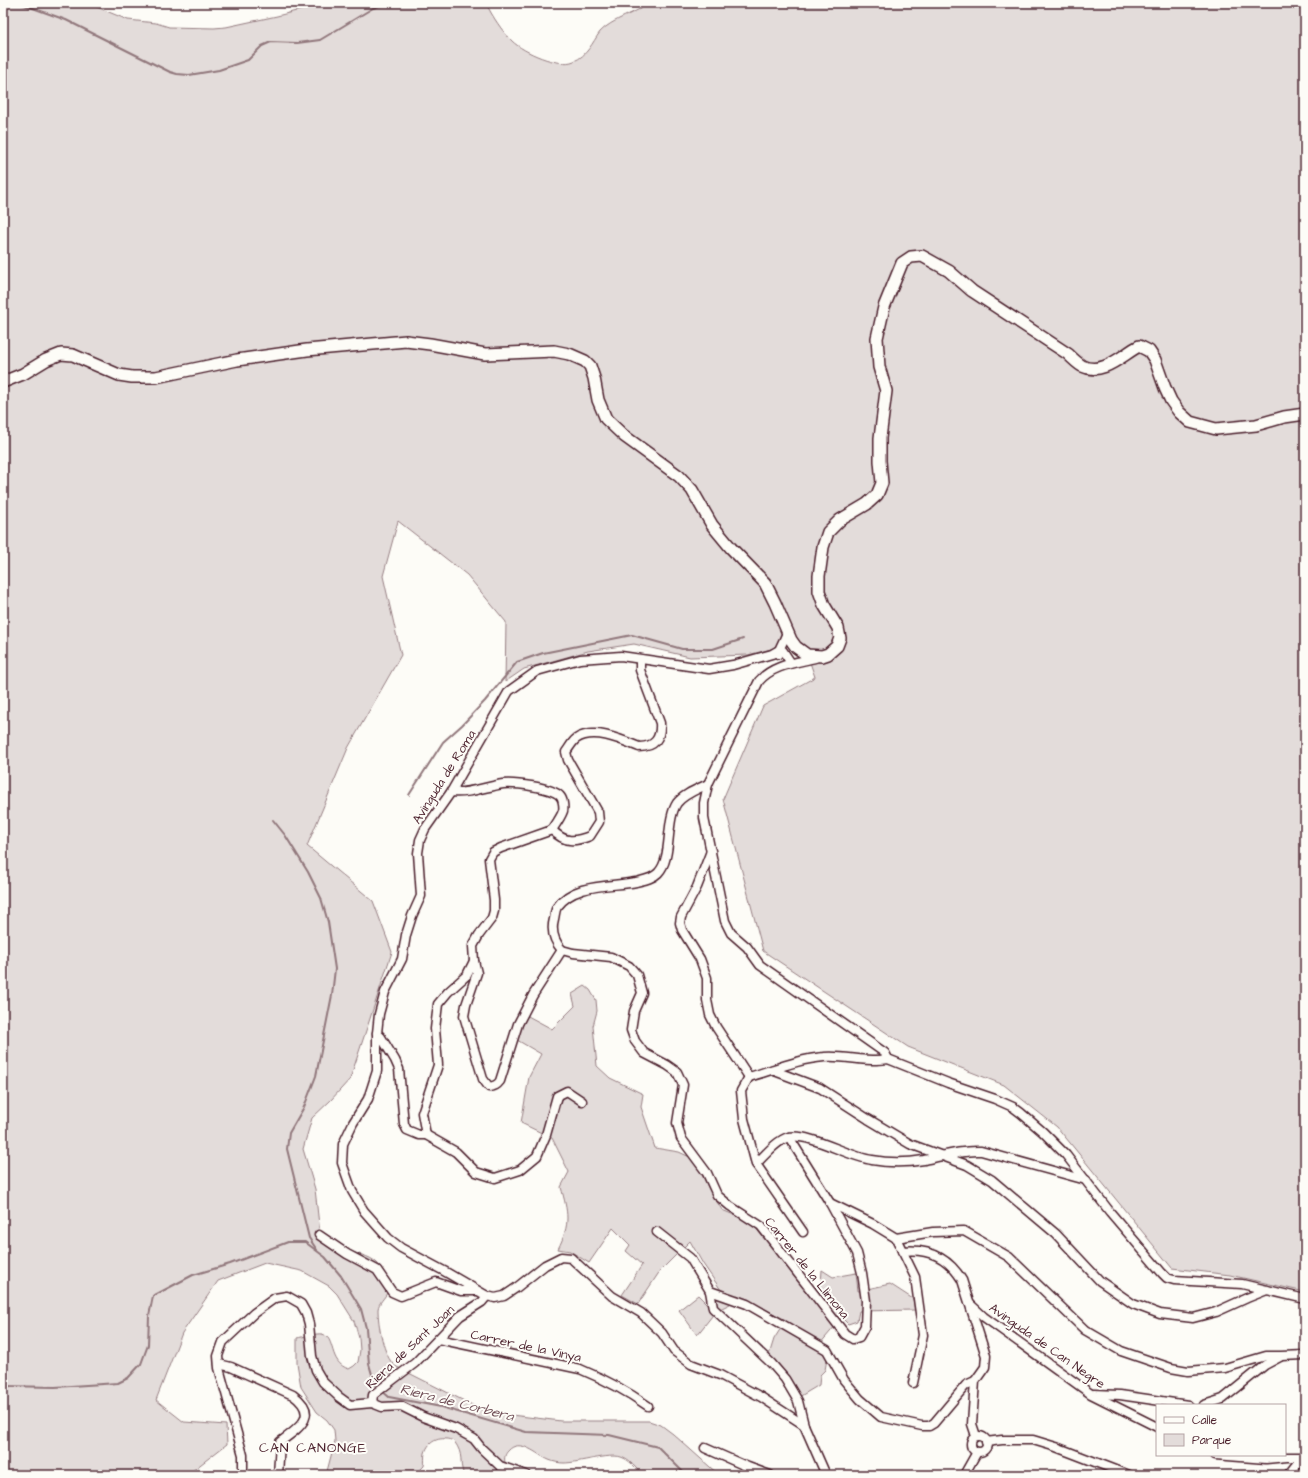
<svg xmlns="http://www.w3.org/2000/svg" width="1308" height="1478" font-family="'Architects Daughter',sans-serif">
<rect width="100%" height="100%" fill="#fdfcf7"/>
<filter id="ink" filterUnits="userSpaceOnUse"><feTurbulence type="fractalNoise" baseFrequency=".025" numOctaves="2"/><feDisplacementMap in="SourceGraphic" scale="8" xChannelSelector="R" yChannelSelector="G"/><feConvolveMatrix kernelMatrix="1 2 1 2 8 2 1 2 1" color-interpolation-filters="sRGB"/></filter>
<g filter="url(#ink)">
<!-- green -->
<g fill="#e3dcda" stroke="#967e82">
<path d="M3,3H87L128,20L156,23L169,27L214,28L226,27L277,16L304,9L317,3H486C492,16 502,31 512,41C523,52 559,68 574,61C587,56 592,43 600,32C612,19 636,13 650,3H1305V1292L1230,1275L1172,1268L1057,1127L1004,1085L908,1047L763,951L723,799L763,706L815,677L805,648L798,642L748,655L690,657L634,644L588,651L524,669L505,682L506,622L467,575L398,521L383,576L401,655L348,748L307,846L373,901L392,952L350,1079L331,1100L312,1118L303,1149L315,1189L320,1234C329,1239 337,1246 346,1250C356,1254 369,1255 377,1263C384,1270 391,1283 387,1293C384,1299 379,1302 378,1309C378,1324 383,1356 395,1366L486,1412L561,1421H649L661,1425L673,1434L719,1475H642C636,1468 630,1460 621,1457C610,1453 578,1463 564,1463C559,1463 554,1462 549,1460C537,1455 520,1437 508,1451C505,1454 504,1458 505,1462C506,1467 509,1472 513,1475H464C458,1461 465,1456 454,1441C442,1436 429,1439 425,1453C424,1457 425,1462 424,1466L419,1471L395,1470L384,1475H326L335,1441L334,1430L327,1420L317,1412L301,1387L297,1363V1338C303,1337 316,1333 322,1334C336,1337 328,1363 349,1369L354,1366L358,1362L360,1350L359,1338L354,1321L337,1294L329,1286L302,1271L265,1263L218,1281L182,1333L156,1400L184,1422L226,1425L227,1444L187,1475H3Z"/>
<path d="M585,986L590,990L596,1000L597,1011L593,1026L597,1066L610,1078L643,1094L641,1107L655,1148L679,1152L694,1159L709,1189L722,1210L751,1222L807,1293L821,1284L822,1270L833,1277L856,1273L858,1291L890,1284L913,1299L915,1310L859,1311L857,1321L848,1324L842,1318L819,1345L827,1359L825,1370L820,1375L819,1385L799,1397L785,1374L769,1355L774,1339L786,1320L737,1295L730,1304L716,1311L697,1335L679,1310L698,1295L708,1305L721,1290L703,1264L690,1241L660,1271L638,1304L622,1295L642,1265L626,1251L630,1245L613,1228L589,1263L570,1251L558,1249C571,1223 568,1213 561,1187L569,1172L552,1138L521,1123L529,1077L541,1054L517,1040L526,1015L552,1029L575,1006L572,994Z"/>
</g>
<g fill="none" stroke-linecap="round" stroke-linejoin="round">
<!-- stream -->
<g stroke="#91777b" stroke-width="2">
<path d="M19,3L66,20L170,72L177,74L189,75L219,70L248,60L262,46L271,42L297,43L320,40L373,8L388,3"/>
<path d="M409,795L443,742L462,725L485,701L517,662L543,653L632,635L682,649H713L743,639"/>
<path d="M273,820L285,835L308,872L321,898L328,922L335,969L332,995L316,1076L304,1107L289,1133L287,1149L309,1238L317,1250"/>
<path d="M3,1386L55,1387L118,1383L128,1378L141,1364L148,1345L149,1316L153,1296L193,1275L230,1264L288,1242H305L325,1257L341,1276L361,1309L366,1328L369,1364L375,1385L378,1388"/>
<path d="M381,1390L389,1397L441,1407L526,1432L609,1435L658,1447L686,1475"/>
</g>
<!-- street casing -->
<g stroke="#4a1f2b" stroke-width="11">
<g id="street">
<path d="M778,654C779,648 785,639 787,632"/>
<path d="M815,658C795,663 773,665 759,681L708,784L704,803V818L725,921L731,933L747,947L760,965L885,1053L888,1059L948,1083L995,1099L1013,1107L1021,1113L1043,1132L1066,1155L1110,1212L1162,1273L1167,1278L1174,1280L1242,1284L1305,1299"/>
<path d="M791,663L783,651L779,650L772,654L733,665L709,669L621,656L580,659L537,671L509,691L451,792L425,829L420,840L418,853L421,896L412,916L406,935L402,959L385,992L379,1014L377,1033V1071L368,1099L353,1123L343,1144L342,1163L352,1191L364,1211L388,1238L401,1248L444,1271L487,1296L495,1298L504,1296L516,1288L545,1265L561,1257L571,1258L612,1296L641,1313L662,1333L674,1351L691,1364L720,1375L761,1397L804,1425L826,1475"/>
<path d="M451,792C469,794 485,787 503,784C514,783 552,787 560,796C563,799 564,807 563,811C561,817 556,824 552,830"/>
<path d="M711,851L697,887L681,917L680,923L682,930L700,959L707,978V1000L710,1015L716,1027L749,1077"/>
<path d="M562,950L573,953L611,957L629,966L637,975L642,993L634,1011L631,1030L635,1041L644,1053L667,1065L677,1072L683,1085L677,1123L681,1138L707,1173L717,1195L730,1206L761,1226L845,1334L853,1339L859,1337L865,1326L866,1301L862,1273L857,1253L830,1203L789,1137"/>
<path d="M474,961L477,973L466,1005L464,1016L483,1079L489,1087C495,1086 497,1085 500,1081L518,1024L533,995L562,950C554,941 551,930 554,919C555,915 555,910 557,907C574,883 610,887 636,882C644,880 652,879 658,873C673,858 665,821 677,803C684,794 698,789 708,784"/>
<path d="M377,1033L381,1037L395,1060L399,1069L404,1124L407,1130L419,1135H426L456,1152L476,1172L495,1178L520,1170L537,1156L546,1135L557,1096L567,1091L582,1101"/>
<path d="M772,1070L820,1088L868,1119L910,1144L967,1165L992,1180L1056,1234L1100,1281L1133,1304L1160,1314L1193,1318L1216,1312L1247,1298L1267,1290"/>
<path d="M749,1077L741,1091L744,1119L756,1164L803,1232"/>
<path d="M749,1077C773,1070 798,1059 824,1057C844,1055 870,1063 888,1059"/>
<path d="M426,1135L422,1113L438,1065L435,1029L438,1004L448,992L467,975L474,961L473,946L479,935L492,918L494,911V900L489,859L493,852L501,848L552,830C565,843 574,842 590,836L599,822L598,812L568,760L566,752C569,748 572,742 576,739C594,727 622,740 639,747C655,747 661,738 660,723L640,670V659"/>
<path d="M756,1164C765,1155 777,1140 789,1137C810,1133 849,1157 872,1160C888,1163 907,1163 924,1160C943,1156 962,1150 981,1151L1086,1180"/>
<path d="M830,1203L873,1224L896,1238L915,1277L923,1335L913,1383"/>
<path d="M657,1232L690,1258L710,1291L747,1304L827,1350L844,1380L860,1399L881,1417L922,1426H929L934,1423L966,1385L975,1381"/>
<path d="M319,1235L347,1254L377,1270L392,1292L401,1296L436,1282L461,1291H476"/>
<path d="M896,1238L933,1232L964,1231L1009,1257L1085,1330L1121,1351L1171,1368L1188,1371L1225,1368L1266,1356H1281L1305,1355"/>
<path d="M902,1251C929,1248 948,1257 962,1280L986,1356L985,1367L975,1381L972,1424L976,1436"/>
<path d="M710,1291L713,1308L772,1364L785,1379L798,1401L804,1425"/>
<path d="M970,1304L984,1317L1091,1394L1157,1427"/>
<path d="M438,1339L580,1369C604,1379 627,1391 648,1406"/>
<path d="M219,1364L231,1367L293,1395C320,1415 299,1428 280,1442L278,1475"/>
<path d="M1094,1394L1120,1395L1188,1405"/>
<path d="M372,1403L373,1395L415,1363L460,1316L482,1302L487,1296"/>
<path d="M1204,1405L1223,1399L1265,1365L1280,1357"/>
<circle cx="979" cy="1444" r="8"/>
<path d="M986,1442L1002,1440H1033L1056,1447L1129,1475"/>
<path d="M705,1448L748,1467L770,1475"/>
<path d="M1215,1455L1266,1459L1287,1457H1302"/>
<path d="M243,1475V1455L219,1368L218,1356L223,1342L254,1313L275,1298L287,1296L301,1304L306,1313L309,1324L312,1356L316,1370L323,1382L339,1397L350,1405L372,1403L382,1407L401,1406L423,1417L456,1429L474,1439L482,1449L500,1466L526,1475"/>
<path d="M964,1475L977,1452"/>
<path d="M1288,1475L1304,1455"/>
</g>
</g>
<!-- secondary casing -->
<g stroke="#4a1f2b" stroke-width="14">
<path id="secondary" d="M3,382L23,374L46,360L61,354L73,355L119,375L132,377H156L237,360L307,350L406,341L430,344L485,354L554,351L569,354L585,361L590,366L594,378L598,400L606,419L624,436L679,476L692,490L712,525L731,548L765,583L775,603L791,640L796,647L807,655L822,656L828,654L837,646L840,638L838,628L824,605L819,591V576L823,547L828,532L840,520L867,504L877,495L882,483L880,461V438L886,391L879,367L877,338L884,307L902,263L911,257L922,256L949,271L972,291L1068,354C1072,358 1077,363 1082,366C1103,376 1122,355 1139,346L1149,351L1155,360L1165,388L1171,401L1179,412L1190,422L1216,429L1256,425L1284,417L1305,414"/>
</g>
<!-- street -->
<use href="#street" stroke="#fdfcf7" stroke-width="8"/>
<!-- secondary -->
<use href="#secondary" stroke="#fdfcf7" stroke-width="11"/>
</g>
</g>
<g text-anchor="middle" dominant-baseline="central" stroke-width="4" stroke-linejoin="round" paint-order="stroke">
<!-- street labels -->
<g font-size="13" fill="#4a1f2b" stroke="#fdfcf7">
<text transform="translate(444 777) rotate(-58)">Avinguda de Roma</text>
<text transform="translate(807 1268) rotate(51)">Carrer de la Llimona</text>
<text transform="translate(526 1346) rotate(12)">Carrer de la Vinya</text>
<text transform="translate(1047 1346) rotate(35)">Avinguda de Can Negre</text>
<text transform="translate(410 1347) rotate(-43)">Riera de Sant Joan</text>
</g>
<!-- water labels -->
<g font-size="14" font-style="italic" fill="#73525a" stroke="#fdfcf7">
<text transform="translate(457 1403) rotate(14)">Riera de Corbera</text>
</g>
<!-- neighbourhood labels -->
<g font-size="14" letter-spacing="1" fill="#4a1f2b" stroke="#fdfcf7">
<text x="313" y="1448">CAN CANONGE</text>
</g>
</g>
<!-- margin -->
<rect width="1308" height="1478" fill="none" stroke="#fdfcf7" stroke-width="16"/>
<rect x="8" y="8" width="1292" height="1462" fill="none" stroke="#4a1f2b" stroke-width="1.5" filter="url(#ink)"/>
<!-- legend -->
<rect x="1156" y="1404" width="130" height="52" fill="#fdfcf7" stroke="#b5a4a5"/>
<rect x="1164" y="1417" width="20" height="6" fill="#fdfcf7" stroke="#b5a4a5"/>
<text x="1192" y="1424" font-size="12" fill="#4a1f2b">Calle</text>
<rect x="1164" y="1434" width="20" height="12" fill="#e3dcda" stroke="#b5a4a5"/>
<text x="1192" y="1444" font-size="12" fill="#4a1f2b">Parque</text>
</svg>
